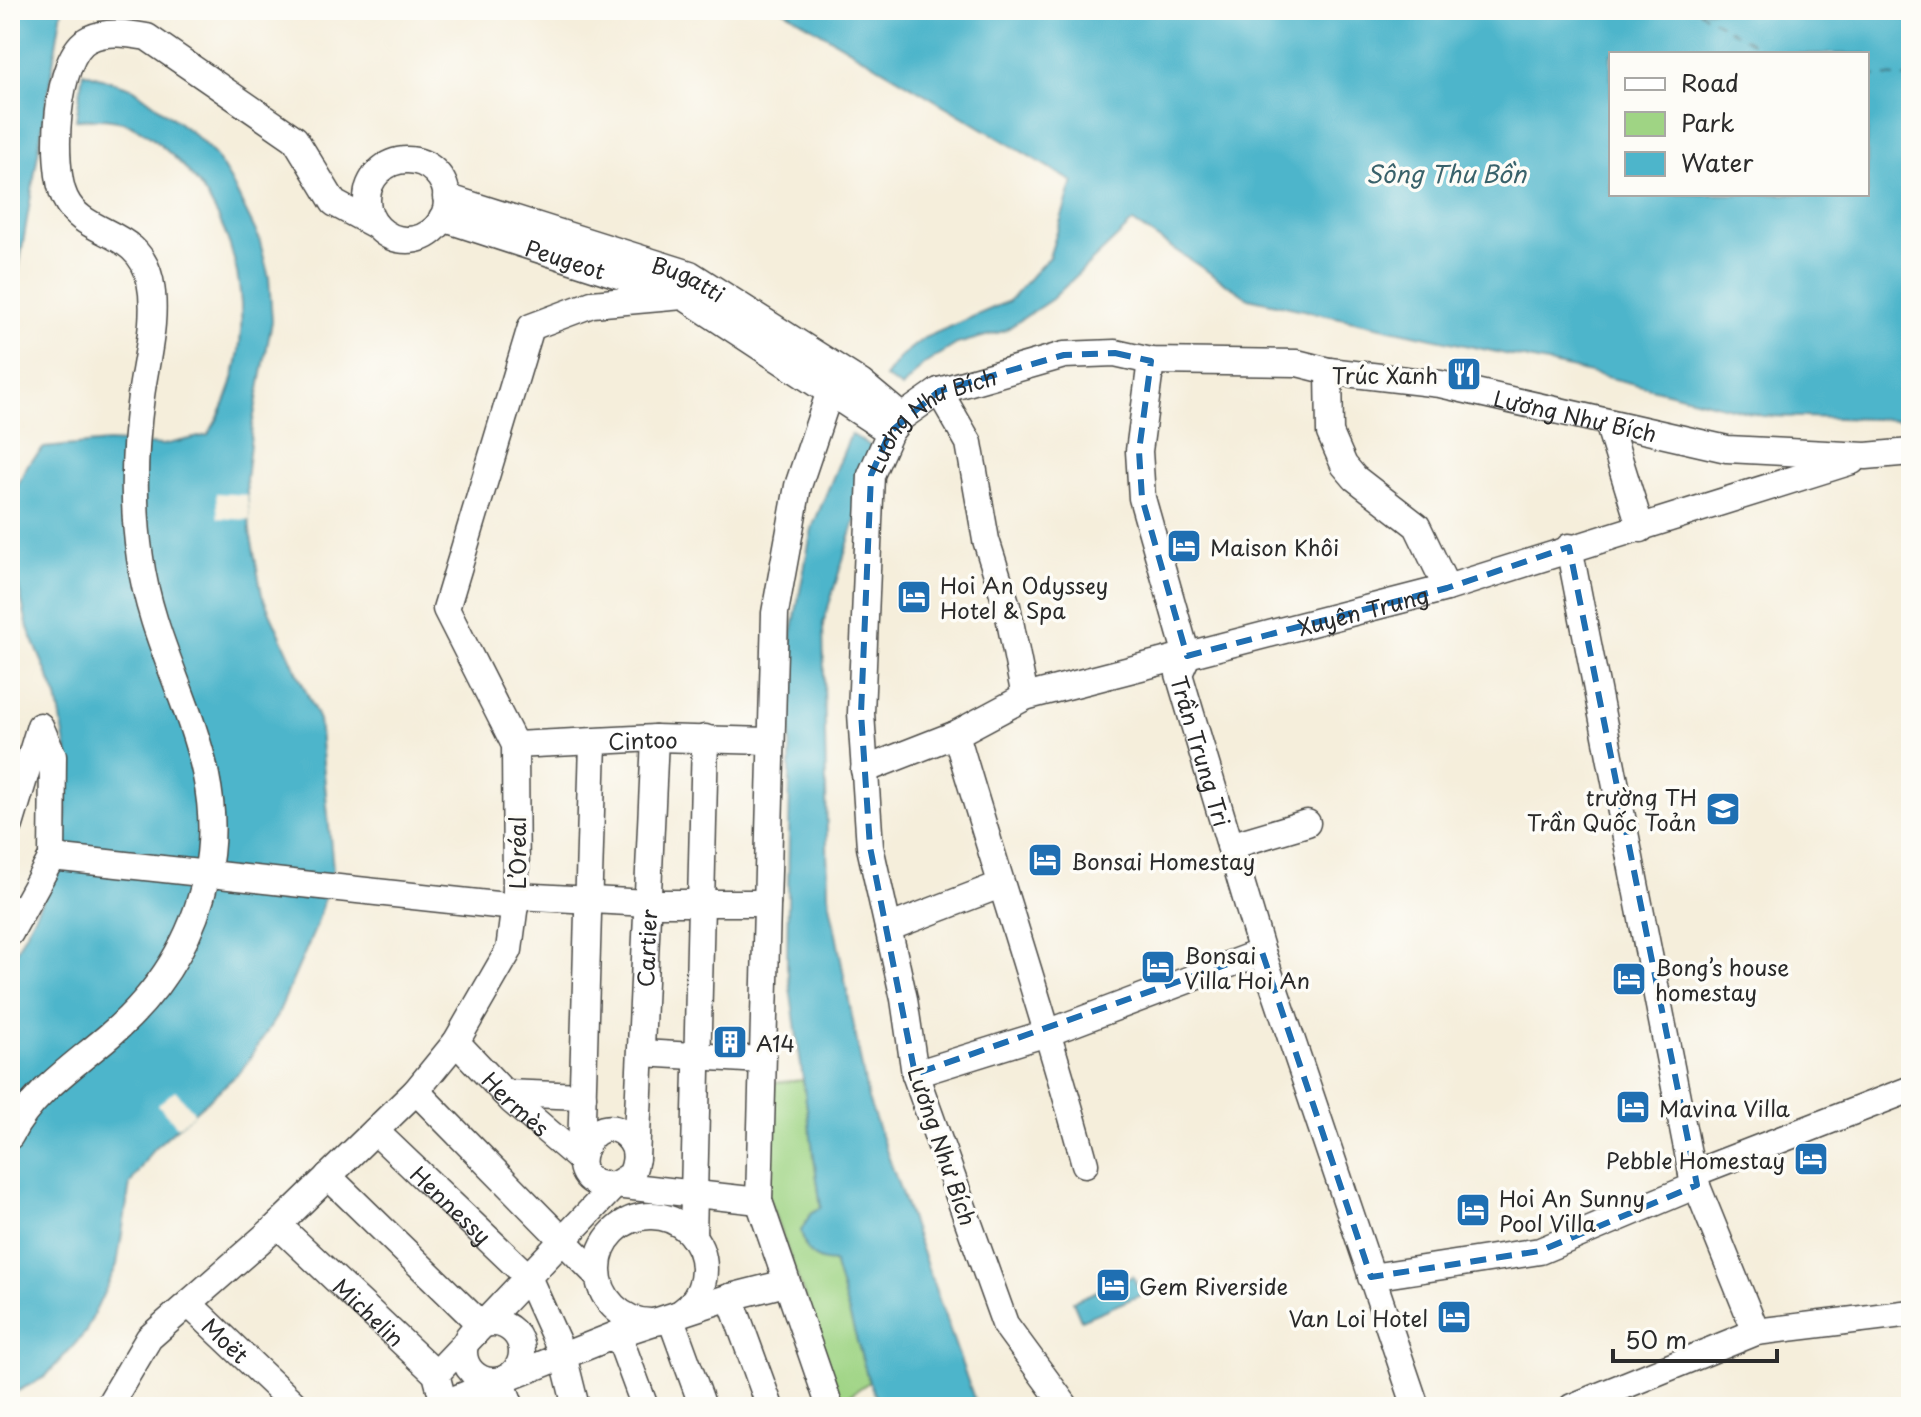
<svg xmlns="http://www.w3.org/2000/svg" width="1921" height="1417" font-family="'Playpen Sans',sans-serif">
<rect width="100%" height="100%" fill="#fdfcf7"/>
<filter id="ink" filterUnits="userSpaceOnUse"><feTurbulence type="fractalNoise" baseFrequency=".0125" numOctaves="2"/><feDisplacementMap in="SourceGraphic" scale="16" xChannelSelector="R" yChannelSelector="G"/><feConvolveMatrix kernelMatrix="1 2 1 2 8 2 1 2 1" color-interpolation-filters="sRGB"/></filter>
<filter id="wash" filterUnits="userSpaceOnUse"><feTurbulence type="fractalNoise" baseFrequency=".006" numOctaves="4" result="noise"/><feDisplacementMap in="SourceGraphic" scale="32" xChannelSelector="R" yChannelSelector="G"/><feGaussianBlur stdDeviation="1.8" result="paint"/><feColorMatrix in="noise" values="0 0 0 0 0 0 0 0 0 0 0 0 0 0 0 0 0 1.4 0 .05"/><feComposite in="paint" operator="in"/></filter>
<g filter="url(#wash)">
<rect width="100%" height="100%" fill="#f5eedb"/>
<!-- green -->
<path fill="#9fd484" stroke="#658058" stroke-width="2" d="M803,1080L821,1208L811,1213L801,1231L805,1246L834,1262L869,1382L842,1400L767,1194L770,1083Z"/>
<!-- water -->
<g fill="#4db5cb" stroke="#3c707b" stroke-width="2" fill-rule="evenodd">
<path d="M10,10H62L10,321Z"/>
<path d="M783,10H1911V420L1763,416L1570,368L1248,298L1133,222L1052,299L1004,331L957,344L923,365L902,388L885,377L901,356L924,338L1009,301L1049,257L1073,182ZM1611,54H1867V194H1611Z"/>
<path d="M83,72L134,89L195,135L215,155L231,181L259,238L269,278L272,321L252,426L246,480L250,531L262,595L319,720L333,869L316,927L277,1016L241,1071L153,1149L130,1184L117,1265L85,1333L45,1377L10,1395V963L56,873L65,831L69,762L57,697L28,628L18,585L13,494L28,464L44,448L108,442L163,445L208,435C263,350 249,225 173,156C138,125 125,115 76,120Z"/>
<path d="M851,434L877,450L823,624L828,893L868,1099L977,1407H881L869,1382L834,1262C811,1261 806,1252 801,1231L811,1213L821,1207L787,966L792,633L812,528Z"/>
<path d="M1133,1276L1141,1295L1081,1320L1073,1301Z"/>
</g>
<!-- pier -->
<g fill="#f5eedb">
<path d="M216,493L247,495L250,520L218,518Z"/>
<path d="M175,1090L195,1113L178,1127L158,1105Z"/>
</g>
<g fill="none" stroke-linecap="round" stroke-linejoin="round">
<!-- ferry -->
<g stroke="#39626b" stroke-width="2" stroke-dasharray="10 8" stroke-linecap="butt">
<path d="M1697,10L1770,54"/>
<path d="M1867,75L1911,78"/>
</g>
</g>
</g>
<g filter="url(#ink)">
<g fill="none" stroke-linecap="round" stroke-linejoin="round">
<!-- street casing -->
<g stroke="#494845" stroke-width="29">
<g id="street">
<circle cx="407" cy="200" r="40"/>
<path id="s1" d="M446,197L690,274L861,383L902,417"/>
<path id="s2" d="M442,218L683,296L890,432"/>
<path id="s3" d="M1151,361L1139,451L1142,498L1187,656L1179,674L1262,952L1416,1407"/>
<path d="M1329,371L1330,433L1344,465L1355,478L1417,526L1447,588"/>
<path d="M939,391L969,443L986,540L1007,606L1025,697"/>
<path d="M1608,423L1641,529"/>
<path d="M1569,547L1692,1174L1756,1332"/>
<path d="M956,734C998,878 1046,1019 1085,1164"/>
<path id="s4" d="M515,745L655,738L769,741"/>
<path id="s5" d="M864,770L956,734L1025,697L1447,588L1852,461"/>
<path d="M10,825L40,726L53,756L52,857L10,933"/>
<path d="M1230,846L1307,823"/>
<path d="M52,857L515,907"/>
<path d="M516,896L648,903H767"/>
<path d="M888,928L1000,885"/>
<path id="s6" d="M456,1042L512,1101L581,1160"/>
<path d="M642,1053L762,1060"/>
<path d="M915,1074L1050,1032L1262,952"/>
<path d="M416,1091L598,1276"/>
<path d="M504,1093L583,1096"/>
<path id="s7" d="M375,1131L528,1277L563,1355L576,1407"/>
<path d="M10,1136C32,1093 74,1066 110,1035C159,993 192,942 206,878C233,760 155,671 140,558C132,505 134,449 141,396C146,359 158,318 150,280C138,227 84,238 65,198C50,167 55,55 89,39C107,30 129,34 147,37L295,139L334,203L375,225"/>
<path d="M581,1153L593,742"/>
<path id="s8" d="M636,1158L655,738"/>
<path d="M1692,1174L1911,1089"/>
<path d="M328,1176L481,1325"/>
<circle cx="651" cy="1269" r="53"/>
<path id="s9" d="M278,1225L436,1374L440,1389"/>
<path d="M693,1237L705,738"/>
<path d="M1371,1277L1540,1251L1697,1185"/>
<path d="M730,1297L770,1407"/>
<path id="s10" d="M190,1305L297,1407"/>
<path d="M671,1319L703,1407"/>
<circle cx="493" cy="1352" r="29"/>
<path d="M618,1334L645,1407"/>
<path d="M436,1374L615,1185L631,1175C636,1164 639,1151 630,1140C594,1096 550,1190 615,1185L759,1201"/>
<path d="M501,1380L511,1407"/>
<path d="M445,1403L618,1334L730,1297L786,1283"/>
<path d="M108,1407L149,1338L278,1225L416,1091L456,1042L509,950L516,896L515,745L446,609L531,327L592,304L683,296"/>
<path d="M830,1407L759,1201L775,613L798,486L830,391"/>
<path id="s11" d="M1066,1407L1005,1324L915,1074L904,999L870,847L861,713L871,475L890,432L902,417L939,391L1064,355L1115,353L1151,361L1297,363L1329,371L1440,384L1727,449L1866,456L1911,452"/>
<path d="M1572,1407L1756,1332L1911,1313"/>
</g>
</g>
<!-- street -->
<use href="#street" stroke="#fff" stroke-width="26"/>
</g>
</g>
<!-- marked area -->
<path fill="none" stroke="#1f6fb2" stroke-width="6" stroke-dasharray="16 10" stroke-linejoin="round" d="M1115,353L1151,361L1139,451L1142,498L1187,656L1447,588L1569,547L1697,1185L1540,1251L1371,1277L1262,952L915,1074L870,847L861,713L871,475L890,432L939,391L1064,355Z"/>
<!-- icons -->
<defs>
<g id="restaurant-square" transform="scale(1.8)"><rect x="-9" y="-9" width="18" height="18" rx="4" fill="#1f6fb2" stroke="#fdfcf7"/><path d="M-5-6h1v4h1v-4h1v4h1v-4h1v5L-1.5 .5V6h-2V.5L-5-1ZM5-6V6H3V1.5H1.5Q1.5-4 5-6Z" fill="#fff"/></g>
<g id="hotel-square" transform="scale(1.8)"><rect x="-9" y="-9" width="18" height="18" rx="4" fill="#1f6fb2" stroke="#fdfcf7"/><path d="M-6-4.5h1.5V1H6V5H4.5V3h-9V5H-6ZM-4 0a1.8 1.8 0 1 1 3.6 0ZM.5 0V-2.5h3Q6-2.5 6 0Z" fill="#fff"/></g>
<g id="school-square" transform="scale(1.8)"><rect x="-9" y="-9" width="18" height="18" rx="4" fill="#1f6fb2" stroke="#fdfcf7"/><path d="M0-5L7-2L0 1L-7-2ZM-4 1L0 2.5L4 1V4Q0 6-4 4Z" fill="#fff"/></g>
<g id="building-square" transform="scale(1.8)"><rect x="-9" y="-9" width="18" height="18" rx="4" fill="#1f6fb2" stroke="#fdfcf7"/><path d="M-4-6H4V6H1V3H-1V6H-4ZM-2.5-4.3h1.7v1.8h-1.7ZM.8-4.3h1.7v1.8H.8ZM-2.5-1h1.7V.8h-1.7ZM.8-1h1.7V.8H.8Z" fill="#fff"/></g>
</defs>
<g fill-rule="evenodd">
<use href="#restaurant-square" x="1464" y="374"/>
<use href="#hotel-square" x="1184" y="546"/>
<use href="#hotel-square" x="914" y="597"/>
<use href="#school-square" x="1723" y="809"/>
<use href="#hotel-square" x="1045" y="860"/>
<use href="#hotel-square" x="1158" y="967"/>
<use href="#hotel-square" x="1629" y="979"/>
<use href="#building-square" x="730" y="1042"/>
<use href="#hotel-square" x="1633" y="1107"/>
<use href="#hotel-square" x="1811" y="1159"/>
<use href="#hotel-square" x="1473" y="1210"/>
<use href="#hotel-square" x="1113" y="1285"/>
<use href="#hotel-square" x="1454" y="1317"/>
</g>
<g text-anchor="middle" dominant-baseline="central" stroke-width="7" stroke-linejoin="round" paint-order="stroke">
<!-- street labels -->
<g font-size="22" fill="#2b2b2b" stroke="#fdfcf7">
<text stroke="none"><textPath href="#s2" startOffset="130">Peugeot</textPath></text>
<text stroke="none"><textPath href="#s1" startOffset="256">Bugatti</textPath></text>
<text stroke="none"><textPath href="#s11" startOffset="1732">Lương Như Bích</textPath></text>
<text stroke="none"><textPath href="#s11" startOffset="1060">Lương Như Bích</textPath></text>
<text stroke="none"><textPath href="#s5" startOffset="526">Xuyên Trung</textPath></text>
<text stroke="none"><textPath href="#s4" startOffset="128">Cintoo</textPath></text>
<text stroke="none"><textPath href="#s3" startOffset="402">Trần Trung Tri</textPath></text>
<text transform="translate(516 853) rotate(-90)">L’Oréal</text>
<text stroke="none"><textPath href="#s8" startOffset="210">Cartier</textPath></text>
<text stroke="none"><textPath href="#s6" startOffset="86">Hermès</textPath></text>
<text transform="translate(943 1146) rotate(71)">Lương Như Bích</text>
<text stroke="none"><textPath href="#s7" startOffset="106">Hennessy</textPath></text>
<text stroke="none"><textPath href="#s9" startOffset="126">Michelin</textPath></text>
<text stroke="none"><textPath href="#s10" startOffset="50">Moët</textPath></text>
</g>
<!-- poi labels -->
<g font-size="22" fill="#2b2b2b" stroke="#fdfcf7" text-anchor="start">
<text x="1438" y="374" text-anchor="end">Trúc Xanh</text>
<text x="1210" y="546">Maison Khôi</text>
<text x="940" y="584">Hoi An Odyssey<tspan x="940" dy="25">Hotel &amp; Spa</tspan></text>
<text x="1697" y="796" text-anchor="end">trường TH<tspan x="1697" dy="25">Trần Quốc Toản</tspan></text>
<text x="1071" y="860">Bonsai Homestay</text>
<text x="1184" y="954">Bonsai<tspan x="1184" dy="25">Villa Hoi An</tspan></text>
<text x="1655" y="966">Bong’s house<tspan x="1655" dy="25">homestay</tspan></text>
<text x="756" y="1042">A14</text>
<text x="1659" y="1107">Mavina Villa</text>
<text x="1785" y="1159" text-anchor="end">Pebble Homestay</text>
<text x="1499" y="1197">Hoi An Sunny<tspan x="1499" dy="25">Pool Villa</tspan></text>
<text x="1139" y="1285">Gem Riverside</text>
<text x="1428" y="1317" text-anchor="end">Van Loi Hotel</text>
</g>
<!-- water labels -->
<g font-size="24" font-style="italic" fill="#39626b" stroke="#fdfcf7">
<text x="1446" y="173">Sông Thu Bồn</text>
</g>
</g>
<!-- margin -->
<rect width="1921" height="1417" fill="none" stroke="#fdfcf7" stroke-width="40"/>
<!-- legend -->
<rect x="1609" y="52" width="260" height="144" fill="#fdfcf7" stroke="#a9a8a5" stroke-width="2"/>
<rect x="1625" y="78" width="40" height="12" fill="#ffffff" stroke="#a9a8a5" stroke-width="2"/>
<text x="1681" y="92" font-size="24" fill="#2b2b2b">Road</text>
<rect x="1625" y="112" width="40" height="24" fill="#9fd484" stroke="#a9a8a5" stroke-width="2"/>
<text x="1681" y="132" font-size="24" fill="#2b2b2b">Park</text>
<rect x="1625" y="152" width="40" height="24" fill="#4db5cb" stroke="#a9a8a5" stroke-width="2"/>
<text x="1681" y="172" font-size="24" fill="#2b2b2b">Water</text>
<!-- scale -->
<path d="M1613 1349v12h164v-12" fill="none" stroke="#2b2b2b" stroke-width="4"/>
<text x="1625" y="1349" font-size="24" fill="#2b2b2b" stroke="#fdfcf7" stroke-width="6" paint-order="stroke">50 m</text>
</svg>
